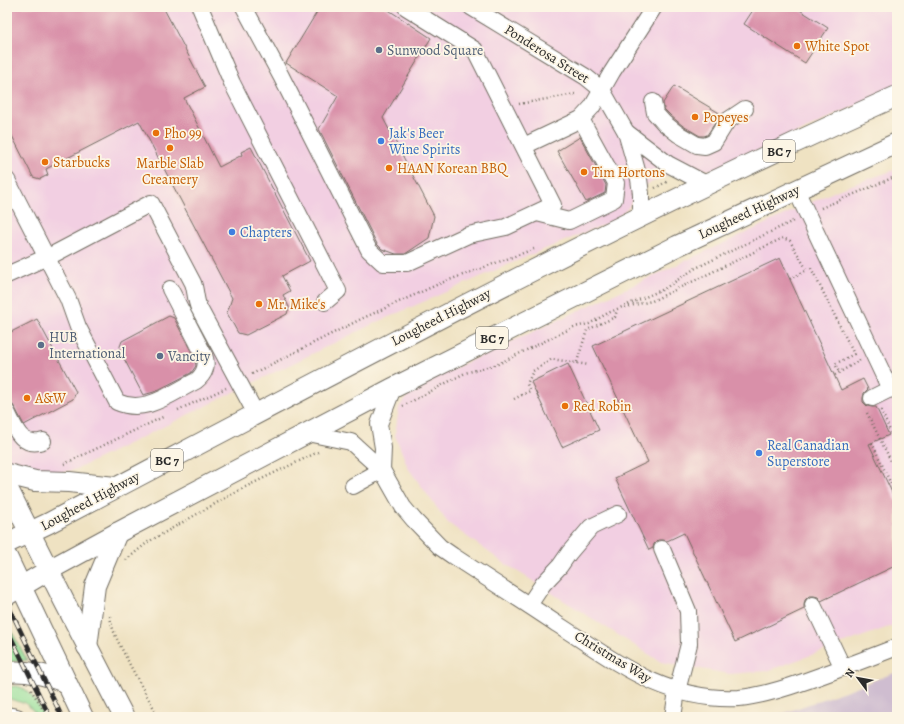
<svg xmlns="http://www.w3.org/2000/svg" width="904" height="724" font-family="Alegreya,serif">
<rect width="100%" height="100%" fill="#fcf5e5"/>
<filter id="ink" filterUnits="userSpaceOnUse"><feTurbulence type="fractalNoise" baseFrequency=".025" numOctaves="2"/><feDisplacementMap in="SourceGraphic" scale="8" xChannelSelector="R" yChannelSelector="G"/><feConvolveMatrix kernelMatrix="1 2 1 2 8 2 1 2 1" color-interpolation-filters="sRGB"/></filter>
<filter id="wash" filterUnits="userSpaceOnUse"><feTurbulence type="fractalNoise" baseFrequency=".012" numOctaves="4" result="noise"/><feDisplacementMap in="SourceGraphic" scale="16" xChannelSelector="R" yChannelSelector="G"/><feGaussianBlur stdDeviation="0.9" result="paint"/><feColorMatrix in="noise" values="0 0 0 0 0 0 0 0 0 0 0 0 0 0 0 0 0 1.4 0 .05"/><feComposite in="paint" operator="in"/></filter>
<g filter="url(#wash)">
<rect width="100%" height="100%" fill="#efe2c2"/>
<!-- built -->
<g fill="#f2cfe2">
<path d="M7,7H897V87L723,167L711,170L695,169L688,166L634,190L633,198L628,208L613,221L528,256L375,323L85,465L77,469L55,474L19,469L7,460Z"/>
<path d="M897,169V624L767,671L730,674L661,662L501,561L448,523L408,468L395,435L399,407L414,387L840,189Z"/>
</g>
<!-- industrial -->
<path fill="#cfbdd0" d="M897,672V717H762L782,714Z"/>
<!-- green -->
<g fill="#96df9a" stroke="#608562">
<path d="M12,632L27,660L7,662V637Z"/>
<path d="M17,686C31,689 38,705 45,717H40L24,702L23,703L7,698V687Z"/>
</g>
<g id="blocks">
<!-- building -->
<g fill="#d990a9">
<path d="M7,7H163L205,87L184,98L219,167L242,155L241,152L251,147L310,261L282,276L290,291L283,295L289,307L287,314L246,335L238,333L227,313L232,298L139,121L46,169L48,175L40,179L33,177L7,126Z"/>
<path d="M320,7H384L431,38L383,118L434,216L429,238L405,254H396L382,249L377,244L319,129L338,96L286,63Z"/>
<path d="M755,7H795L828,28L805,63L744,24Z"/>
<path d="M674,86L721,114L707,135L704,136H700L683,126L671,116L664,109L663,103Z"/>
<path d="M580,137L606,185L605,193L586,202L557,151Z"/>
<path d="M780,258L841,390L863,379L868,389L864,393L863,398V402L867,406L872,407H876L889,435L869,444L897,503V565L821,601L818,597L814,596H809L805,600L804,605V609L735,642L684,533L667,541L663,540H658L654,544L653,548L649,550L615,478L648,462L593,346Z"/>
<path d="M169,316L174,318L195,359L196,366L191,373L154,392L143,395L119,349L122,341Z"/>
<path d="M37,319L76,392L73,399L24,425L15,408L12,404L7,402V334Z"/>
<path d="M568,364L599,430L562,447L531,382Z"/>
</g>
</g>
</g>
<g filter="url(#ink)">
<use href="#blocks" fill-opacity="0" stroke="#706b60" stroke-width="1"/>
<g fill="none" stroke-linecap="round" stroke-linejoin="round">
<!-- minor casing -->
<g stroke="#706b60" stroke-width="18">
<g id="minor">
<path d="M200,7L232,83L338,291L325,302"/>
<path d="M244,7L281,76L369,250L383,263H407L468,235L506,227L553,205L475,50L406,7"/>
<path d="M471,7L586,77L602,90L626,132L636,167L639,179L641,194V218"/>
<path d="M653,102L655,113L664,123L678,134L697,145L705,146L714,142L727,121L745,109"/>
<path d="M626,132L668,164L708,185"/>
<path d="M524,146L581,119L592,107L612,72L654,7"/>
<path d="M7,180L68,299L78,327L117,402C146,415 171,393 196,381C205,374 208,365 204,355L170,289"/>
<path d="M796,190L890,389L897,390"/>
<path d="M537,213L569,221L614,199L616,183L581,119"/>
<path d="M7,275L56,253L151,203L193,283C196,291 195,299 199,308L256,414"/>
<path d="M872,398L890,389"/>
<path d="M7,412C15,428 21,448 43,441"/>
<path d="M307,433L351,442L382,470L403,507L414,520L440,547L453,556C488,579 523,601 557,624C615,661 665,702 739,698C761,696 783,689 803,682C835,671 866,659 897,647"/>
<path d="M382,470L383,448L379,424L393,388"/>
<path d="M353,486L382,470"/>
<path d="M662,549L688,611L689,644L677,691L673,717"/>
<path d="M529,605L543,584L560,566L569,553L591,527L618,514"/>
<path d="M813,605L843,668"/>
<path d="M7,715L17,717"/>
</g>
</g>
<!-- major casing -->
<g stroke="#706b60" stroke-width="22">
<g id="major">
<path d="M7,474L35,481L69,482L115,487"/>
<path d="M7,487L64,601L124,717"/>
<path d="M7,543L49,523C329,376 608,225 897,96"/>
<path d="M7,557L83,717"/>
<path d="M7,595L49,570L117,533L393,388L677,246L897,143"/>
<path d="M87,647L95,586L117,533"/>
<path d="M7,672C28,670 46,675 65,682"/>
</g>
</g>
<!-- path -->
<g stroke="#706b60" stroke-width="2.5" stroke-dasharray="1 3" stroke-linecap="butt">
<path d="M519,104L575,94"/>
<path d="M655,188L668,181"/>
<path d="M821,208L897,176"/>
<path d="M811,268L854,354L835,364L839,372"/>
<path d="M790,279L807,270"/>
<path d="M625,307L652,301L783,238L790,241L807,270"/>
<path d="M577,362L587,330L615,317L617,310"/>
<path d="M252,374L361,319L441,283L534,249"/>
<path d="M835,375L860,360"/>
<path d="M514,399L530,391L527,384L533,371L552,359L589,365"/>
<path d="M403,406L465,373L498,364L574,327L589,324L608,313L664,289L694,269L793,221"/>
<path d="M178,410L226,388"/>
<path d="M881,410L897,447"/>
<path d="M867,413L897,473"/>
<path d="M872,443L897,497"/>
<path d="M64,464L163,417"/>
<path d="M126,560L148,542L243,488L318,452"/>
<path d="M110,616C112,632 120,645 127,659C137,679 148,698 159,717"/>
<path d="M31,690L39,702L47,717"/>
</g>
<!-- minor -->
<use href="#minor" stroke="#fff" stroke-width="16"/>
<!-- major -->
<use href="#major" stroke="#fff" stroke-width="20"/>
<!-- rail casing -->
<g stroke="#2b2b2b" stroke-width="4.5">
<g id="rail">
<path d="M7,603L62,717"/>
<path d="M7,629L50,717"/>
</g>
</g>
<!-- rail -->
<use href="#rail" stroke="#fcf5e5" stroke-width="3" stroke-dasharray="9" stroke-linecap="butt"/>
</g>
</g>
<!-- markers -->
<g fill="#e8710a" stroke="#fcf5e5" stroke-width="1.5">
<circle cx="797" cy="46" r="4"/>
<circle cx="695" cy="117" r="4"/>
<circle cx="156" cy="133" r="4"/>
<circle cx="170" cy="148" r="4"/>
<circle cx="45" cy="162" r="4"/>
<circle cx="389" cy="168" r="4"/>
<circle cx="584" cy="172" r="4"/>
<circle cx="259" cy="304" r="4"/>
<circle cx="27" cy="398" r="4"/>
<circle cx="565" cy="406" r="4"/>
</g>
<g fill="#5c6f8a" stroke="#fcf5e5" stroke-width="1.5">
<circle cx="379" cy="50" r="4"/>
<circle cx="41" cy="345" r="4"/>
<circle cx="160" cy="356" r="4"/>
</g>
<g fill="#3f7fe0" stroke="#fcf5e5" stroke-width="1.5">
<circle cx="381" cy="141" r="4"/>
<circle cx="232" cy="232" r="4"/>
<circle cx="759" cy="453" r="4"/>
</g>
<g text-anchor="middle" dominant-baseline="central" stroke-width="3.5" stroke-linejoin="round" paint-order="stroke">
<!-- shield labels -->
<g fill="#fcf5e5" stroke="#6a6863" stroke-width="1">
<rect x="763" y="140" width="32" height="22" rx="3"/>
<rect x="476" y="327" width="32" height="22" rx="3"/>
<rect x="151" y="449" width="32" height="22" rx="3"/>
</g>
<g font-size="13" font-weight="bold" fill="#2b2b2b">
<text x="779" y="151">BC 7</text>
<text x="492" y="338">BC 7</text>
<text x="167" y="460">BC 7</text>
</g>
<!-- food labels -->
<g font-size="14" fill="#c56008" stroke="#fcf5e5" text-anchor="start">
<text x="805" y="46">White Spot</text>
<text x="703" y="117">Popeyes</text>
<text x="164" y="133">Pho 99</text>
<text x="53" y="162">Starbucks</text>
<text x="170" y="163" text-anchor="middle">Marble Slab<tspan x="170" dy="16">Creamery</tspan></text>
<text x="397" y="168">HAAN Korean BBQ</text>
<text x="592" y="172">Tim Hortons</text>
<text x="267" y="304">Mr. Mike's</text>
<text x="35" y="398">A&amp;W</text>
<text x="573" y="406">Red Robin</text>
</g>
<!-- service labels -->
<g font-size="14" fill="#4e5e75" stroke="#fcf5e5" text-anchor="start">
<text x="387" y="50">Sunwood Square</text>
<text x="49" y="337">HUB<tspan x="49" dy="16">International</tspan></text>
<text x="168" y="356">Vancity</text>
</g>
<!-- street labels -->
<g font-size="14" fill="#2b2b2b" stroke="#fcf5e5">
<text transform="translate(547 54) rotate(32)">Ponderosa Street</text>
<text transform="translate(749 212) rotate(-25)">Lougheed Highway</text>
<text transform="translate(441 317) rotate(-27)">Lougheed Highway</text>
<text transform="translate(90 501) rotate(-28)">Lougheed Highway</text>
<text transform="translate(613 657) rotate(31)">Christmas Way</text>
</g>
<!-- shop labels -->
<g font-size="14" fill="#366cbe" stroke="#fcf5e5" text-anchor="start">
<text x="389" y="133">Jak's Beer<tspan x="389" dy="16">Wine Spirits</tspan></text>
<text x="240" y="232">Chapters</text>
<text x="767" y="445">Real Canadian<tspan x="767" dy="16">Superstore</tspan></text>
</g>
</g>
<!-- margin -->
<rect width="904" height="724" fill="none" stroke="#fcf5e5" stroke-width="24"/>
<!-- north arrow -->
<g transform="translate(858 678) rotate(302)" stroke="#fcf5e5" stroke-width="3" paint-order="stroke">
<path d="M0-3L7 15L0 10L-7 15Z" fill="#2b2b2b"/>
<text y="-6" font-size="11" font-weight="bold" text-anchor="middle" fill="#2b2b2b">N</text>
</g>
</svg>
